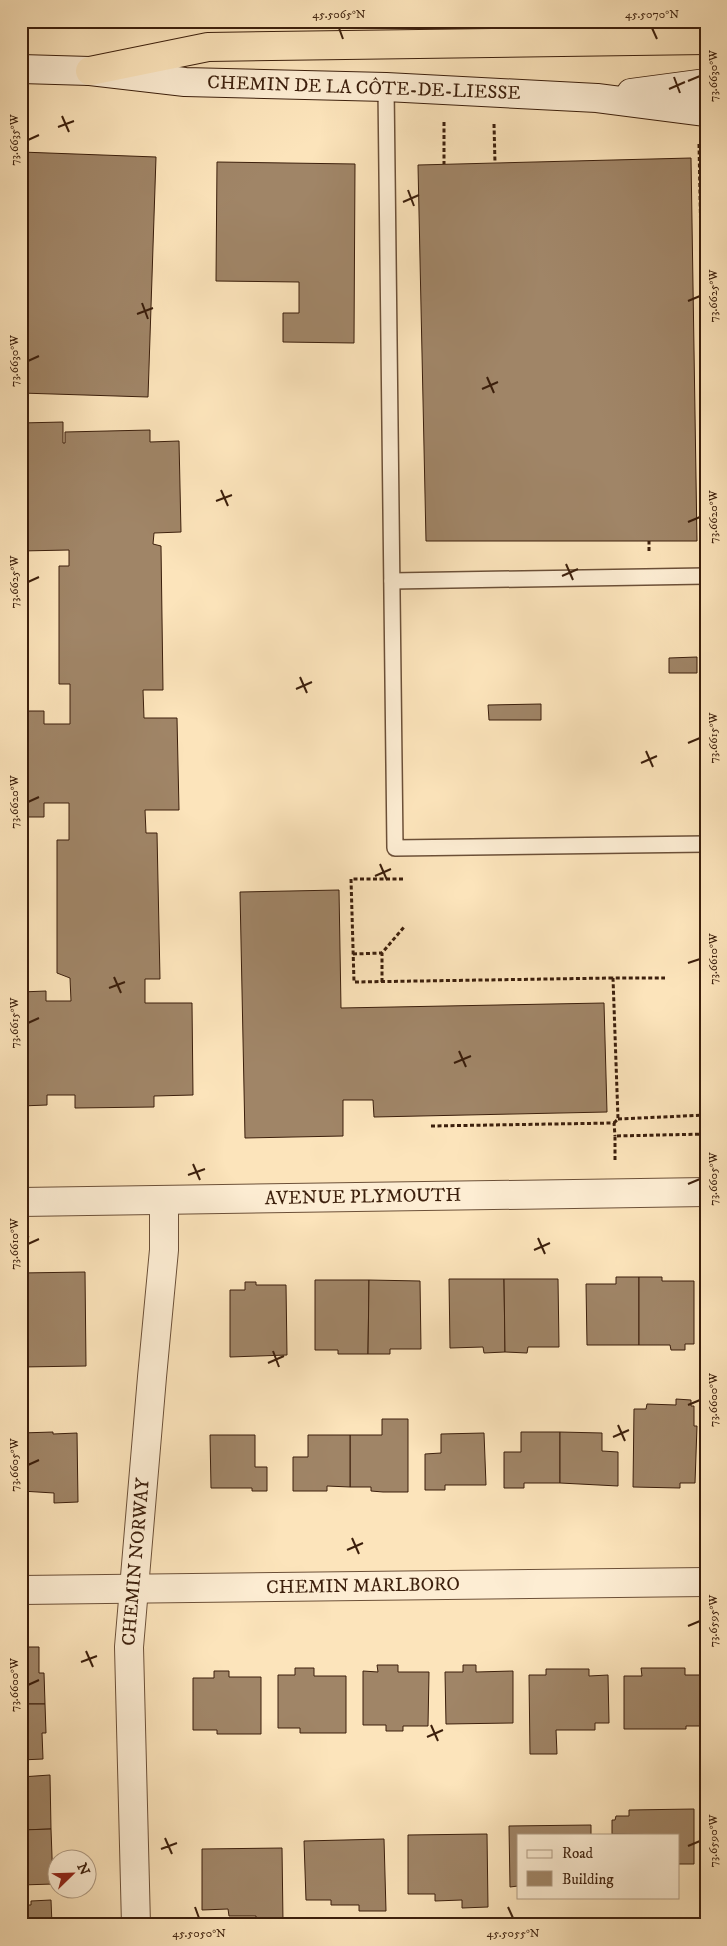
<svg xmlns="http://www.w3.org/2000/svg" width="727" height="1946" font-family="'IM FELL DW Pica',serif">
<rect width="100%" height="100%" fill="#fce4bb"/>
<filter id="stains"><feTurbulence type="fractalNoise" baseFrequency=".004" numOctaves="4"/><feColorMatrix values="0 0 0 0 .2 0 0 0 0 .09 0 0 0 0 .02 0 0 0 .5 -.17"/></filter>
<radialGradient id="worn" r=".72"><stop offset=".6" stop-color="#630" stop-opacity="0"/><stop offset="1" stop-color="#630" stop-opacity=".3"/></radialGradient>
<!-- building -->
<g fill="#a08567" stroke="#3c1f0c">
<path d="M21,152L156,157L148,397L21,393Z"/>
<path d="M691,158L697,541H426L418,165Z"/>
<path d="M217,162L355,164L354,343L283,342V313H299V282L216,281Z"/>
<path d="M63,422V443H65V432L150,430V442L179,441L181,532L154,533L153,544L161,546L163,690H143L144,718H177L179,810H145L146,833H157L160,979H145V1003H192L193,1095L154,1096V1107L75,1108V1095H47V1105L21,1106V992L46,991V1001H71L70,978L57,973V840H69V803H44V817H21V711H44V724H70V684H59V566H69V550L21,551V423Z"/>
<path d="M697,657V673H669V658Z"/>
<path d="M541,704V720H489L488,705Z"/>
<path d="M339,890L341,1008L604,1003L607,1112L374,1117L373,1100H343V1136L245,1138L240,892Z"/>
<path d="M85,1272L86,1366L21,1367V1273Z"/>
<path d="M616,1277H639V1345H587L586,1284H616Z"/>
<path d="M639,1277H662V1281H694V1344H685V1350H671L670,1345H639Z"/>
<path d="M449,1279H504L505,1352L484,1353L483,1347L450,1348Z"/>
<path d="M504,1279H558L559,1347H528L527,1353L505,1352Z"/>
<path d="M315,1280H369L368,1354H338V1350H315Z"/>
<path d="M369,1280L420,1281L421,1349H390V1354H368Z"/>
<path d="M245,1282H256V1285H286L287,1355L230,1357V1290H245Z"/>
<path d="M676,1399L691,1400V1406H694V1426H697L695,1483H680V1488L633,1487L634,1409H646L647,1404L676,1405Z"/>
<path d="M382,1419H408V1492H383L371,1491V1487H350V1435H382Z"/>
<path d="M53,1432V1434L77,1433L78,1502L54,1503V1493L21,1491V1433Z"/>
<path d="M521,1432H560V1483H524V1488H504V1452H521Z"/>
<path d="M560,1432L602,1433V1451L618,1452V1486L560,1483Z"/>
<path d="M484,1433L486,1485H445V1490H425V1454L441,1453V1434Z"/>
<path d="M210,1435H255V1467H267V1491H252V1488H211Z"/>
<path d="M308,1435H350V1487L327,1486V1491H293V1457H308Z"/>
<path d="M21,1647H39V1673H44L45,1704H21Z"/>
<path d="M377,1665H398V1672H429L428,1726H403V1731H386V1725H363V1671L378,1672Z"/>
<path d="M463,1665H476V1672L513,1671V1723L446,1724L445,1672H463Z"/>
<path d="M295,1668H314V1676H346V1733H300V1728H278V1675H295Z"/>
<path d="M641,1668H685V1675H703V1726H686V1729H624V1676H642Z"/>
<path d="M546,1669H589V1676L608,1675L609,1723H595V1730H556L557,1754H530L529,1675H546Z"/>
<path d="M214,1671H229V1677H261V1734H217V1730H193V1678H214Z"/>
<path d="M21,1704H45L46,1733H42L43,1759L21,1760Z"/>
<path d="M50,1775L51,1829L21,1830V1777Z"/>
<path d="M694,1809V1864H678V1835L612,1834V1820H615L616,1816H629V1810Z"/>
<path d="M591,1825V1835H518V1886L510,1887L509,1826Z"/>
<path d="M51,1829L53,1884L21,1885V1830Z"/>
<path d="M487,1834L488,1907L462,1908V1900L435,1901V1894H408V1835Z"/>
<path d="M384,1839L386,1911H359V1905H331V1900H306L304,1841Z"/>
<path d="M282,1848L283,1922H256V1916H229L228,1909L202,1910V1849Z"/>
<path d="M51,1900L52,1925H21V1905H31V1901Z"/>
</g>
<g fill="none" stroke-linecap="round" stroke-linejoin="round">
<!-- lane casing -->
<g stroke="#6c5038" stroke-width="18">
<g id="lane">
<path d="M386,87L395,848L706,844"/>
<path d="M392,581L706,576"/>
</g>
</g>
<!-- street casing -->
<g stroke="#6c5038" stroke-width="30">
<g id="street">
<path d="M21,1202L706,1192"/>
<path d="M21,1590L706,1582"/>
<path d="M136,1925L129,1647L152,1377L164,1250V1200"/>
</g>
</g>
<!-- secondary casing -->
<g stroke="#3c1f0c" stroke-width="30">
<g id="secondary">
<path d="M21,69L90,71L185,82L386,87L597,98L706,112"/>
<path d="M631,93L706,83"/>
</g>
</g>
<!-- highway casing -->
<g stroke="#3c1f0c" stroke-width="30">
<path id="highway" d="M90,71L208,47L706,40"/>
</g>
<!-- path -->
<g stroke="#3c1f0c" stroke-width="3" stroke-dasharray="4 2.5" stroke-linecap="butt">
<path d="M444,122V164"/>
<path d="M494,124L495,163"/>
<path d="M699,144L706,493"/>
<path d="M649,551V541"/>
<path d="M403,879H351L354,982L613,978"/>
<path d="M353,954L382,953"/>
<path d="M382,982V953L404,927"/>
<path d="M618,1119L706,1115"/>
<path d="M614,1123L618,1119L613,978H665"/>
<path d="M431,1126L614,1123L615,1136"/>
<path d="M615,1160V1136L706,1134"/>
<path d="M21,1251L27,1242L28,1234"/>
</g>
<!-- lane -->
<use href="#lane" stroke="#fdedd3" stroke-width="15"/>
<!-- street -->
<use href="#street" stroke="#fdedd3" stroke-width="28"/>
<!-- secondary -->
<use href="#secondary" stroke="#fdedd3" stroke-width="28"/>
<!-- highway -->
<use href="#highway" stroke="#fce4bb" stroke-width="28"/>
</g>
<!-- ticks -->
<path fill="none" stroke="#3c1f0c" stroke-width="2" d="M339,28L343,39M652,28L657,39M674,77L680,93M688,81L700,76M669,89L685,82M62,116L69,132M58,127L74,121M28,140L39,135M408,190L414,206M403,202L419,195M688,301L700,296M142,303L148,319M137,314L153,308M28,361L39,356M487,377L494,393M482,389L498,382M221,490L228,506M216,501L232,495M688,522L700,517M566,564L573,580M562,576L578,569M28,582L39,577M300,677L307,693M296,689L312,682M688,743L700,738M646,751L653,767M641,763L657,756M28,802L39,797M380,864L387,880M375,876L391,869M688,963L700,959M114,977L121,993M109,988L125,982M28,1023L39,1018M459,1051L466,1067M454,1063L471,1056M193,1164L200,1180M188,1175L205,1169M688,1184L700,1179M538,1238L545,1254M28,1244L39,1239M534,1250L550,1243M273,1351L279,1367M268,1363L284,1356M688,1405L700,1400M618,1425L625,1441M613,1437L629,1430M28,1465L39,1460M352,1538L359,1554M347,1550L363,1543M688,1626L700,1621M86,1651L93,1667M81,1662L97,1656M28,1685L39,1680M431,1725L438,1741M427,1737L443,1730M165,1838L172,1854M688,1846L700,1841M161,1849L177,1843M195,1907L199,1918M508,1907L513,1918"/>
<g text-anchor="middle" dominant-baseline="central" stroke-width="4" stroke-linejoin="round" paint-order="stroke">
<!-- street labels -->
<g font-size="19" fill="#3c1f0c" stroke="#fdedd3">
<text transform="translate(364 88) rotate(2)">CHEMIN DE LA CÔTE-DE-LIESSE</text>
<text transform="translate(363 1197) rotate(-1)">AVENUE PLYMOUTH</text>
<text transform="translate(136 1562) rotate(-85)">CHEMIN NORWAY</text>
<text transform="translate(363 1586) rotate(-1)">CHEMIN MARLBORO</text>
</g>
</g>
<!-- margin -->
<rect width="727" height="1946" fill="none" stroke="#fce4bb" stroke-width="55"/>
<!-- legend -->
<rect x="517" y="1834" width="162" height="65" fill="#fdedd3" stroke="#b09b83"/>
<rect x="527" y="1850" width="25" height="8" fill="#fdedd3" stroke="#b09b83"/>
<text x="562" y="1858" font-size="15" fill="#3c1f0c">Road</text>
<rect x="527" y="1871" width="25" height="15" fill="#a08567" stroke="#b09b83"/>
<text x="562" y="1884" font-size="15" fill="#3c1f0c">Building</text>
<!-- north arrow -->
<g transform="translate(72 1874) rotate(67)"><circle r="24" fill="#fdedd3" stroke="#b09b83"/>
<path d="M0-4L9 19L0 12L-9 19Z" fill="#8f2418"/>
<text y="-8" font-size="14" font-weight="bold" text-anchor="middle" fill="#3c1f0c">N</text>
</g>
<rect x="28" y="28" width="672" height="1890" fill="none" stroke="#3c1f0c" stroke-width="2"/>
<g font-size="12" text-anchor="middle" fill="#3c1f0c">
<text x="339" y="18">45.5065°N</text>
<text x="652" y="18">45.5070°N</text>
<text transform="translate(713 76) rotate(-90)" y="4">73.6630°W</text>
<text transform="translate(14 140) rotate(-90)" y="4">73.6635°W</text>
<text transform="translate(713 296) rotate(-90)" y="4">73.6625°W</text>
<text transform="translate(14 361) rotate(-90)" y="4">73.6630°W</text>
<text transform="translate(713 517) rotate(-90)" y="4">73.6620°W</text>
<text transform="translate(14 582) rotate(-90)" y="4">73.6625°W</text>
<text transform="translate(713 738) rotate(-90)" y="4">73.6615°W</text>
<text transform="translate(14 802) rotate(-90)" y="4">73.6620°W</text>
<text transform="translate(713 959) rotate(-90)" y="4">73.6610°W</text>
<text transform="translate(14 1023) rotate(-90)" y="4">73.6615°W</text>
<text transform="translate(713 1179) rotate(-90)" y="4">73.6605°W</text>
<text transform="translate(14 1244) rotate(-90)" y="4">73.6610°W</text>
<text transform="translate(713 1400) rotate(-90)" y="4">73.6600°W</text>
<text transform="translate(14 1465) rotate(-90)" y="4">73.6605°W</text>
<text transform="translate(713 1621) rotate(-90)" y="4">73.6595°W</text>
<text transform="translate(14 1685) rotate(-90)" y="4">73.6600°W</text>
<text transform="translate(713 1841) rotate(-90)" y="4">73.6590°W</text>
<text x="199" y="1937">45.5050°N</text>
<text x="513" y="1937">45.5055°N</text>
</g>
<rect width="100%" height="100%" filter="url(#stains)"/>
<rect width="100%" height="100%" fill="url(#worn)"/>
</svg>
